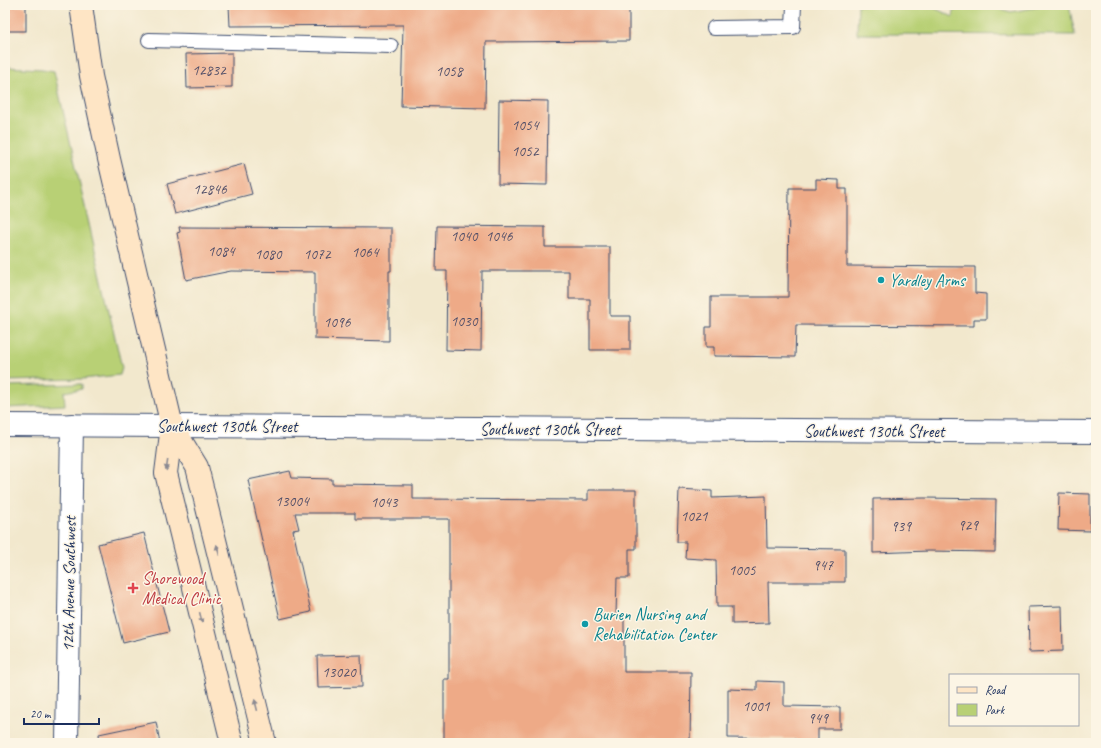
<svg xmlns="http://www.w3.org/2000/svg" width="1101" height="748" font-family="Caveat,sans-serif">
<rect width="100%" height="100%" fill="#fcf5e5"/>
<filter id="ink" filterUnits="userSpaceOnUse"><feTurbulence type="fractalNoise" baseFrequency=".025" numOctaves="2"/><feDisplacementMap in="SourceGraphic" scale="8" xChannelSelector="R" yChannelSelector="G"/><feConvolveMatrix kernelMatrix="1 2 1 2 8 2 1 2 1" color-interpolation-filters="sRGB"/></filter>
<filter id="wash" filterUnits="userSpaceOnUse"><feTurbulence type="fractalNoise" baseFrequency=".012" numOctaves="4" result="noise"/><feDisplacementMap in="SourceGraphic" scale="16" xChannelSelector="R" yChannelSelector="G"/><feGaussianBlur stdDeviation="0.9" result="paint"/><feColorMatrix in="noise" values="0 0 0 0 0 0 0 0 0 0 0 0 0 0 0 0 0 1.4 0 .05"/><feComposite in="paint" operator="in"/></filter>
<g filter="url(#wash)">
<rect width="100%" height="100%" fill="#f2e8cd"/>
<!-- green -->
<g fill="#b8d075" stroke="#6a806a">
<path d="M858,5H928L953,17L955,5H987L1011,12L1049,5H1069L1075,35L857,34Z"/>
<path d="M5,67L42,69L54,71L122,368L120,375L82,379L5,381Z"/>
<path d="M82,384V389L64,392L65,405L5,408V386Z"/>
</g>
<g id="blocks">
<!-- building -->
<g fill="#eeaa87">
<path d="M229,5H629V41L486,42L485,108L401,106L403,25L230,26Z"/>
<rect x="5" y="6" width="21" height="25"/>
<path d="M232,53V87L187,88L186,54Z"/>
<path d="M499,100L548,101L547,185L498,184Z"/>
<path d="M244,164L252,194L175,214L167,184Z"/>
<path d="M816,179L839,180V189H847V266L975,267V293L986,294V319H974V326L796,325L795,357L714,356V347H706V327H711V297H788L789,188H816Z"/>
<path d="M437,226L545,227V247H610V316H630V350H590V299H569V271H482L481,351L446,350L447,271H436Z"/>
<path d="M179,227L391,228V271H389V341L315,339V272L231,271L186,280L177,233L180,232Z"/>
<path d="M290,471L292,478L332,479V484L413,485V499L588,500V490H636V549H629V578H617L616,615H624V672H691L690,743H444V679H449V519H355V513H295L299,529L293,530L311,612L280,619L248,480Z"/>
<path d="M679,489L712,491V498L766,496L767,548L845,549V582H768L769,623L732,624V607H717L716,560L685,558L686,542H677Z"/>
<path d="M1059,493L1090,494V531L1058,530Z"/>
<path d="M924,498L996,499L995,552L929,551L873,553V499Z"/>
<path d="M144,533L169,632L123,643L98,544Z"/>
<path d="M1062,606L1063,651L1029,652L1028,607Z"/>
<path d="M361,655L362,687L318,688L317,656Z"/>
<path d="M757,681L784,682V706L840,707V729H818V743H796V739L728,738V689L757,690Z"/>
<path d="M156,722L160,743H100L99,734Z"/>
</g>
</g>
</g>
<g filter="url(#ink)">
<use href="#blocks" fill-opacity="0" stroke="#3b4b6f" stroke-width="1"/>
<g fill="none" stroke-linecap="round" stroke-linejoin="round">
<!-- service casing -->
<g stroke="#3b4b6f" stroke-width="16">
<g id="service">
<path d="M714,28L793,27L794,5"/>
<path d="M149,40L391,46"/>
</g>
</g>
<!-- minor casing -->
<g stroke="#3b4b6f" stroke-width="24">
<g id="minor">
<path d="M172,426L1096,432"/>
<path d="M67,743L72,425"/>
</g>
</g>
<!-- tertiary casing -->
<g stroke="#3b4b6f" stroke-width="24">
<path id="tertiary" d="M5,425L172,426"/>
</g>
<!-- secondary casing -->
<g stroke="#3b4b6f" stroke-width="24">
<g id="secondary">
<path d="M81,5L91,76L109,159L172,426L197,467L265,743"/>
<path d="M172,426L166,473L232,743"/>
</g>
</g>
<!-- service -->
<use href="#service" stroke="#fff" stroke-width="14"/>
<!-- minor -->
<use href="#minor" stroke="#fff" stroke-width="22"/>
<!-- tertiary -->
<use href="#tertiary" stroke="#fff" stroke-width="22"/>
<!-- secondary -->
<use href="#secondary" stroke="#fee5c5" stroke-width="22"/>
</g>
<!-- one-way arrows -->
<defs><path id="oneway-solid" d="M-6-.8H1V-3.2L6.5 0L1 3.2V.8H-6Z"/></defs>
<g fill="#8c8a92">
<use href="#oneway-solid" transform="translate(167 465) rotate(98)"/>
<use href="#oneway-solid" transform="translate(218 550) rotate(-104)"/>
<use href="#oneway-solid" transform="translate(201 618) rotate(76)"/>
<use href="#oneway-solid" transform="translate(256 705) rotate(-104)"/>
</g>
</g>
<!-- markers -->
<g fill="#0f9aa8" stroke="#fcf5e5" stroke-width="1.5">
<circle cx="881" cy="280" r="4"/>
<circle cx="585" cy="624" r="4"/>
</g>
<path fill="#e0444e" stroke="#fcf5e5" stroke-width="1.5" d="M131 582h4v4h4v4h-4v4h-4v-4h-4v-4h4z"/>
<g text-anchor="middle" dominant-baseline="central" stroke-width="3" stroke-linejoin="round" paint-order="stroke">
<!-- number labels -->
<g font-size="15" fill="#504e68">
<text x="209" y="70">12832</text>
<text x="449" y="71">1058</text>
<text x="525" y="125">1054</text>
<text x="525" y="151">1052</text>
<text x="210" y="189">12846</text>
<text x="464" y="236">1040</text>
<text x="499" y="236">1046</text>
<text x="221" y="251">1084</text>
<text x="365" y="252">1064</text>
<text x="268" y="254">1080</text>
<text x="317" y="254">1072</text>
<text x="464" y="321">1030</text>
<text x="337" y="322">1096</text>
<text x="292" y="501">13004</text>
<text x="384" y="502">1043</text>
<text x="694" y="516">1021</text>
<text x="968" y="525">929</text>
<text x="901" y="526">939</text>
<text x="823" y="565">947</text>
<text x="742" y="570">1005</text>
<text x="339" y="672">13020</text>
<text x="756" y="706">1001</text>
<text x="818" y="718">949</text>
</g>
<!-- culture labels -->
<g font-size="17" fill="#0d838f" stroke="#fcf5e5" text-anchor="start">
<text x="889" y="280">Yardley Arms</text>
<text x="593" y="614">Burien Nursing and<tspan x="593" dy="20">Rehabilitation Center</tspan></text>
</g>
<!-- street labels -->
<g font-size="17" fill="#1b2f5e" stroke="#fcf5e5">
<text x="227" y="426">Southwest 130th Street</text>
<text x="550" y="429">Southwest 130th Street</text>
<text x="874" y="431">Southwest 130th Street</text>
<text transform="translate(69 584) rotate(-89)">12th Avenue Southwest</text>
</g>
<!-- health labels -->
<g font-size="17" fill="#be3a42" stroke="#fcf5e5" text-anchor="start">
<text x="142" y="578">Shorewood<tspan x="142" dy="20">Medical Clinic</tspan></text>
</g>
</g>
<!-- margin -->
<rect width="1101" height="748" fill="none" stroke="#fcf5e5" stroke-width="20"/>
<!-- legend -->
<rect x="949" y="674" width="130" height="52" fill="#fcf5e5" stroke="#a2a6af"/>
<rect x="957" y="687" width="20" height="6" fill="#fee5c5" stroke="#a2a6af"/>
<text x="985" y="694" font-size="12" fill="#1b2f5e">Road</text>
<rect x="957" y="704" width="20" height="12" fill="#b8d075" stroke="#a2a6af"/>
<text x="985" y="714" font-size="12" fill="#1b2f5e">Park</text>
<!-- scale -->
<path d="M24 718v6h75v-6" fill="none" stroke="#1b2f5e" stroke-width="2"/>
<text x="30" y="718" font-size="12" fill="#1b2f5e" stroke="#fcf5e5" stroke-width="3" paint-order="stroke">20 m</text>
</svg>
